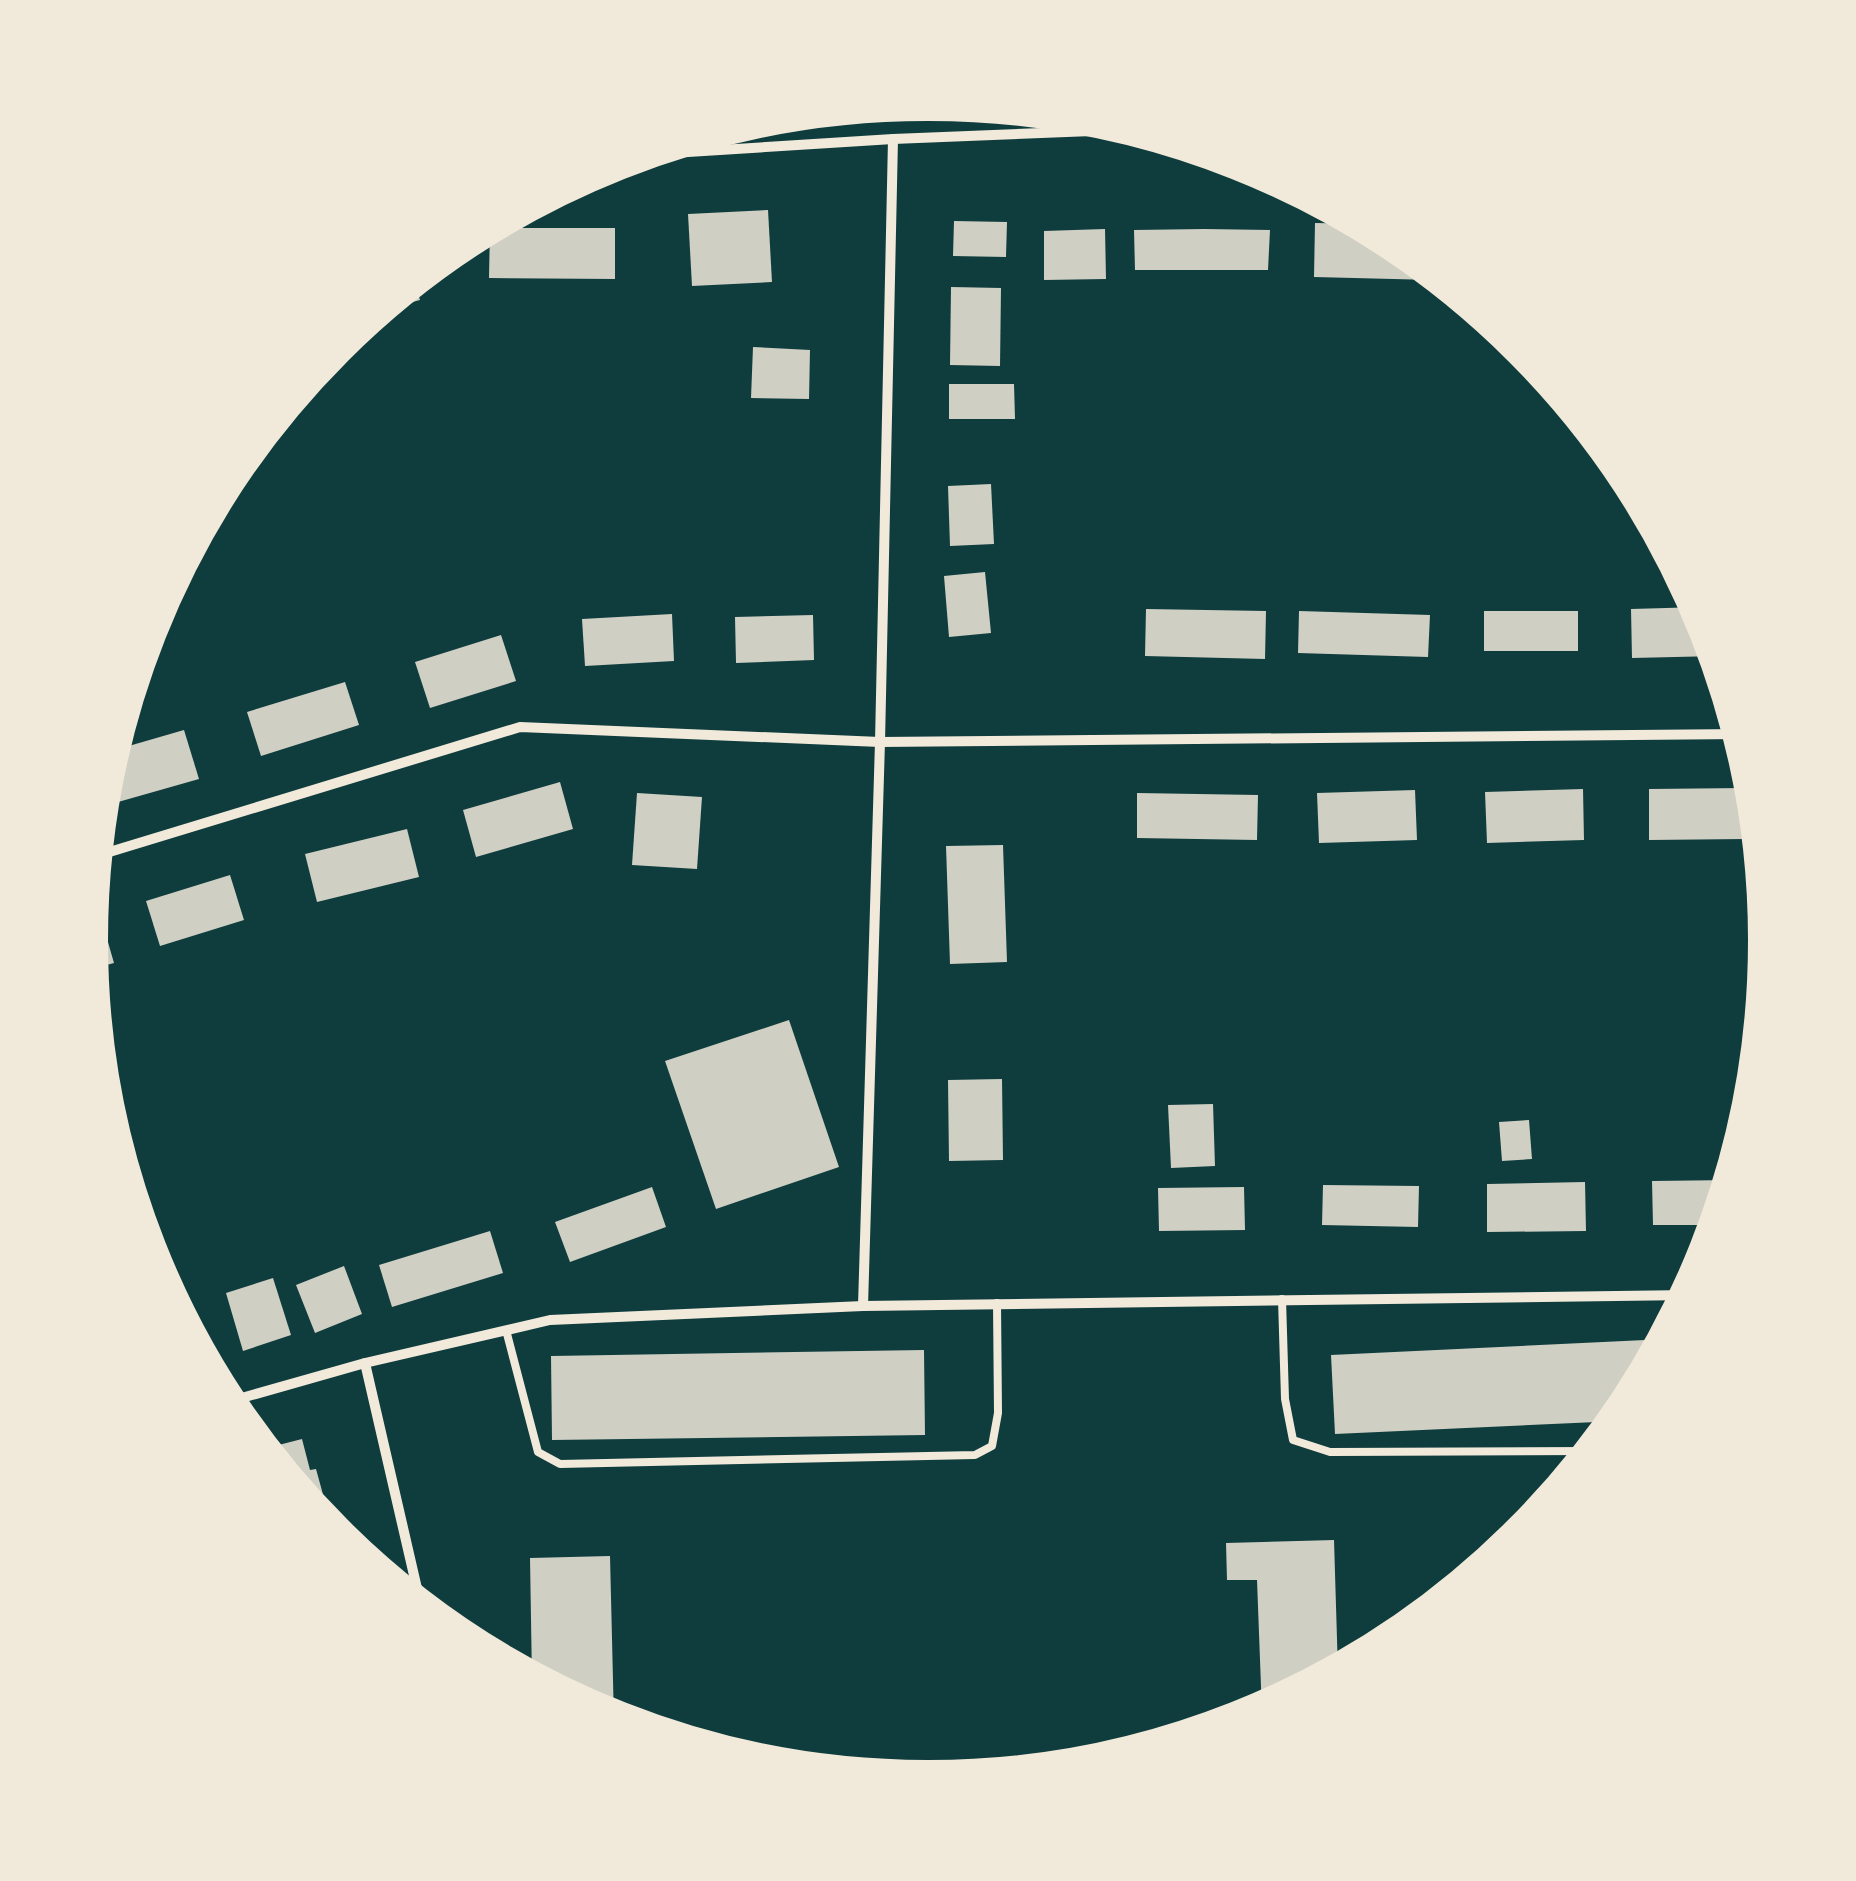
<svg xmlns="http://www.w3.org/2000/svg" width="1856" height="1881" font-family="'IBM Plex Serif',serif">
<rect width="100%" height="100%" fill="#0f3d3e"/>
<!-- building -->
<g fill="#cfcfc3">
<path d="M768,210L772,282L692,286L688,214Z"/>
<path d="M954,221L1007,222L1006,257L953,256Z"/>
<path d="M1315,223L1367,224L1397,240L1434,270L1433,280L1314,277Z"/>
<path d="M490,228H615V279L489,278Z"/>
<path d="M1105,229L1106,279L1044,280V231Z"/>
<path d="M1204,229L1270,230L1268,270H1135L1134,230Z"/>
<path d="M413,278L420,300L371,313Z"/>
<path d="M951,287L1001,288L1000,366L950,365Z"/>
<path d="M753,347L810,350L809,399L751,398Z"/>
<path d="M949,384H1014L1015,419H949Z"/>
<path d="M991,484L994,544L950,546L948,486Z"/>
<path d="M985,572L991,633L949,637L944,576Z"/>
<path d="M1701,607L1707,618L1718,656L1632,658L1631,609Z"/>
<path d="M1146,609L1266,611L1265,659L1145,656Z"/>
<path d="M1299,611L1430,615L1428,657L1298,653Z"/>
<rect x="1484" y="611" width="94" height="40"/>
<path d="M672,614L674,661L585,666L582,619Z"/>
<path d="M813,615L814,660L736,663L735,617Z"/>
<path d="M501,635L516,681L430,708L415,662Z"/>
<path d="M345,682L359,725L261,756L247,712Z"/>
<path d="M184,730L199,779L104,806L100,791L101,775L108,752Z"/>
<path d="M560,782L573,829L476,857L463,810Z"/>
<path d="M1744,788L1745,839L1649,840V789Z"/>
<path d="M1583,789L1584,840L1487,843L1485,792Z"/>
<path d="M1415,790L1417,840L1319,843L1317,793Z"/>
<path d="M637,793L702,797L697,869L632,865Z"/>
<path d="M1137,793L1258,795L1257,840L1137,838Z"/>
<path d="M407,829L419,877L317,902L305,854Z"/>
<path d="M1003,845L1007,962L950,964L946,846Z"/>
<path d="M230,875L244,920L160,946L146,901Z"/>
<path d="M99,911L114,963L88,970L85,940L88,915Z"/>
<path d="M789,1020L839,1167L716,1209L665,1061Z"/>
<path d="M1002,1079L1003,1160L949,1161L948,1080Z"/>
<path d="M1213,1104L1215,1166L1171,1168L1168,1105Z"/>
<path d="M1529,1120L1532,1159L1502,1161L1499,1122Z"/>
<path d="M1732,1180L1718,1225H1653L1652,1181Z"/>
<path d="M1585,1182L1586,1231L1487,1232V1184Z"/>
<path d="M1323,1185L1419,1186L1418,1227L1322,1225Z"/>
<path d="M652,1187L666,1227L570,1262L555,1222Z"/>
<path d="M1244,1187L1245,1230L1159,1231L1158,1188Z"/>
<path d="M490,1231L503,1273L392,1307L379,1265Z"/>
<path d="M344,1266L362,1314L315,1333L296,1285Z"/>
<path d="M273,1278L291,1335L243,1351L226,1293Z"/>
<path d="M1666,1339L1629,1409L1619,1421L1335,1434L1331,1355Z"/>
<path d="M924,1350L925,1435L552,1440L551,1356Z"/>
<path d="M302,1439L310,1470L316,1469L327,1509L312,1513L264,1454L263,1449Z"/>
<path d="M1334,1540L1338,1672L1262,1713L1257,1580H1227L1226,1543Z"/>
<path d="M610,1556L614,1722L532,1680L530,1558Z"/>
</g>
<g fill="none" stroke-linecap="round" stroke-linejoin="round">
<!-- service -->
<g stroke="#f1e9da" stroke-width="8">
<path d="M1282,1299L1285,1399L1293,1440L1330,1452L1595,1451"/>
<path d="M506,1330L538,1452L560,1464L975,1455L992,1446L998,1413L997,1303"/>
</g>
<!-- minor -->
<g stroke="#f1e9da" stroke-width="10">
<path d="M624,156L893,139L1143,129"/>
<path d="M93,857L520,727L880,742L1742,734"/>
<path d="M863,1306L880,742L893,139"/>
<path d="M365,1363L422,1610"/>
<path d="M224,1403L365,1363L550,1320L863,1306L1690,1295"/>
</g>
</g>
<!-- crop -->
<path d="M0 0H1856V1881H0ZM927 115H929A825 825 0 0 1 1754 940V941A825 825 0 0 1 929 1766H927A825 825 0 0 1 102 941V940A825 825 0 0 1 927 115Z" fill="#f1e9da" fill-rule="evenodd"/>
<path fill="none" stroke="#f1e9da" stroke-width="12" d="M927 115H929A825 825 0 0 1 1754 940V941A825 825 0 0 1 929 1766H927A825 825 0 0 1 102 941V940A825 825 0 0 1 927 115Z"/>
</svg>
